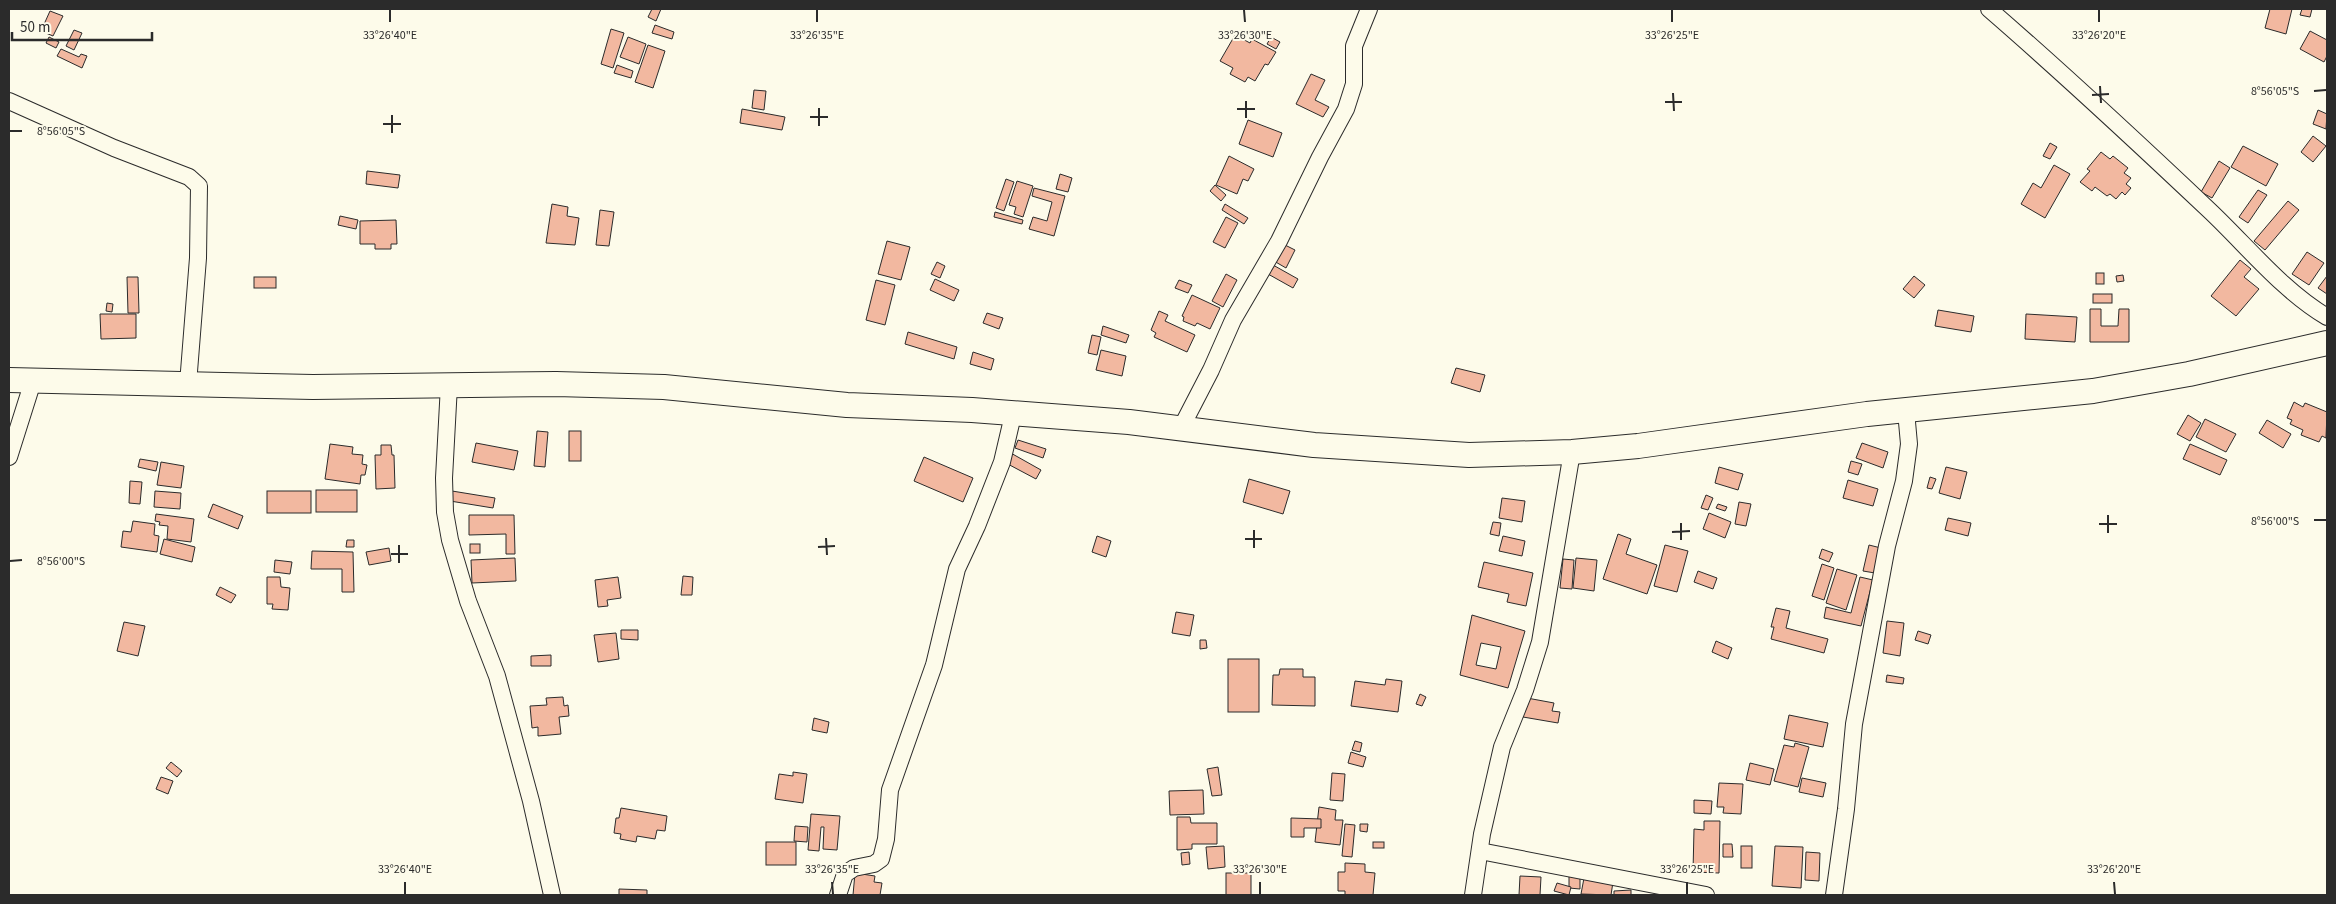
<svg xmlns="http://www.w3.org/2000/svg" width="2336" height="904" font-family="'Source Sans 3',sans-serif">
<rect width="100%" height="100%" fill="#fdfbea"/>
<!-- building -->
<g fill="#f2b8a0" stroke="#2b2b2b" fill-rule="evenodd">
<path d="M652,9H661L656,21L648,17Z"/>
<path d="M2270,9H2292L2286,34L2265,28Z"/>
<path d="M2302,9H2312L2310,17L2300,15Z"/>
<path d="M50,11L63,16L53,36L41,31Z"/>
<path d="M655,25L674,32L672,39L652,33Z"/>
<path d="M611,29L624,33L613,68L601,64Z"/>
<path d="M74,30L82,33L74,50L66,46Z"/>
<path d="M2310,31L2327,40V56L2324,62L2300,49Z"/>
<path d="M1235,35L1250,43L1252,39L1276,52L1268,65L1265,64L1255,81L1248,77L1245,82L1230,74L1233,68L1220,61Z"/>
<path d="M49,37L59,42L56,48L46,43Z"/>
<path d="M628,37L646,44L639,64L620,57Z"/>
<path d="M1271,37L1280,42L1276,49L1267,44Z"/>
<path d="M648,45L665,51L653,88L635,82Z"/>
<path d="M61,49L79,57L81,54L87,56L82,68L57,56Z"/>
<path d="M617,65L633,71L631,78L614,73Z"/>
<path d="M1311,74L1325,80L1315,100L1329,107L1323,117L1296,104Z"/>
<path d="M754,90L766,91L764,110L752,108Z"/>
<path d="M742,109L785,117L782,130L740,123Z"/>
<path d="M2318,110L2327,114L2326,129L2313,124Z"/>
<path d="M1248,120L1282,133L1273,157L1239,144Z"/>
<path d="M2313,136L2326,146L2313,162L2301,152Z"/>
<path d="M2050,143L2057,147L2050,159L2043,156Z"/>
<path d="M2243,146L2278,164L2266,186L2231,167Z"/>
<path d="M2101,152L2110,159L2113,156L2128,168L2124,173L2131,178L2126,184L2131,188L2125,195L2122,192L2116,199L2110,194L2107,196L2095,187L2092,191L2080,182L2090,171L2087,169Z"/>
<path d="M1229,156L1254,169L1248,181L1243,179L1237,194L1216,185Z"/>
<path d="M2219,161L2230,168L2212,198L2201,192Z"/>
<path d="M2054,165L2070,174L2045,218L2021,204L2033,183L2041,188Z"/>
<path d="M367,171L400,175L398,188L366,184Z"/>
<path d="M1060,174L1072,178L1068,192L1056,189Z"/>
<path d="M1006,179L1014,182L1004,211L996,208Z"/>
<path d="M1017,181L1033,186L1023,217L1014,214L1016,207L1009,205Z"/>
<path d="M1215,185L1226,195L1221,201L1210,191Z"/>
<path d="M1034,188L1065,196L1054,236L1029,229L1033,217L1047,221L1052,202L1032,196Z"/>
<path d="M2258,190L2267,195L2248,223L2239,217Z"/>
<path d="M2288,201L2299,210L2265,250L2254,241Z"/>
<path d="M552,204L568,207L567,216L579,218L575,245L546,243Z"/>
<path d="M1225,204L1248,218L1244,224L1222,210Z"/>
<path d="M600,210L614,212L609,246L596,245Z"/>
<path d="M995,212L1023,220L1022,224L994,217Z"/>
<path d="M340,216L358,220L356,229L338,225Z"/>
<path d="M1226,217L1238,223L1225,248L1213,242Z"/>
<path d="M396,220L397,244H391V249H375V244H360V221Z"/>
<path d="M887,241L910,247L901,280L878,274Z"/>
<path d="M1283,244L1295,250L1286,268L1274,261Z"/>
<path d="M2307,252L2324,263L2309,285L2292,274Z"/>
<path d="M2240,260L2251,269L2244,277L2259,289L2236,316L2211,296Z"/>
<path d="M937,262L945,266L940,278L931,274Z"/>
<path d="M1273,265L1298,279L1293,288L1268,274Z"/>
<rect x="2096" y="273" width="8" height="11"/>
<path d="M1226,274L1237,280L1223,307L1212,301Z"/>
<path d="M2123,275L2124,281L2117,282L2116,276Z"/>
<path d="M1914,276L1925,285L1914,298L1903,289Z"/>
<path d="M2327,276V294L2318,288Z"/>
<path d="M127,277H138L139,313H128Z"/>
<rect x="254" y="277" width="22" height="11"/>
<path d="M935,279L959,290L954,301L930,290Z"/>
<path d="M876,280L895,285L885,325L866,320Z"/>
<path d="M1179,280L1192,285L1188,293L1175,288Z"/>
<rect x="2093" y="294" width="19" height="9"/>
<path d="M1192,295L1220,308L1210,329L1197,323L1195,326L1183,321L1184,317L1182,316Z"/>
<path d="M107,303L113,304L112,312L106,311Z"/>
<path d="M2090,309H2101V326H2118L2119,309H2129V342H2090Z"/>
<path d="M1938,310L1974,316L1971,332L1935,326Z"/>
<path d="M1159,311L1168,315L1165,321L1195,335L1187,352L1154,337L1156,333L1151,330Z"/>
<path d="M987,313L1003,318L999,329L983,323Z"/>
<path d="M100,314H136V338L101,339Z"/>
<path d="M2026,314L2077,317L2075,342L2025,339Z"/>
<path d="M1103,326L1129,335L1126,343L1101,335Z"/>
<path d="M908,332L957,347L954,359L905,344Z"/>
<path d="M1092,335L1101,337L1097,355L1088,353Z"/>
<path d="M1101,350L1126,356L1122,376L1096,370Z"/>
<path d="M973,352L994,359L991,370L970,364Z"/>
<path d="M1456,368L1485,375L1480,392L1451,383Z"/>
<path d="M2294,402L2303,407L2305,403L2327,412L2326,438L2322,436L2319,442L2301,435L2303,430L2290,424L2292,420L2287,418Z"/>
<path d="M2188,415L2201,423L2190,441L2177,434Z"/>
<path d="M2205,419L2236,434L2226,452L2196,437Z"/>
<path d="M2267,420L2291,434L2283,448L2259,433Z"/>
<path d="M537,431L548,432L545,467L534,466Z"/>
<rect x="569" y="431" width="12" height="30"/>
<path d="M1018,440L1046,449L1043,458L1015,448Z"/>
<path d="M476,443L518,451L514,470L472,462Z"/>
<path d="M1862,443L1888,452L1883,468L1856,458Z"/>
<path d="M330,444L353,447L352,454L363,455L362,464L367,465L365,475H361L360,484L325,479Z"/>
<path d="M2190,444L2227,460L2220,475L2183,459Z"/>
<path d="M381,445H391L392,455H394L395,488L376,489L375,455H381Z"/>
<path d="M1009,452L1041,470L1036,479L1004,462Z"/>
<path d="M924,457L973,478L963,502L914,481Z"/>
<path d="M140,459L158,462L156,471L138,467Z"/>
<path d="M1851,461L1862,464L1858,475L1848,472Z"/>
<path d="M161,462L184,466L181,488L157,485Z"/>
<path d="M1719,467L1743,474L1738,490L1715,483Z"/>
<path d="M1946,467L1967,472L1960,499L1939,493Z"/>
<path d="M1930,477L1936,479L1932,489L1927,488Z"/>
<path d="M1249,479L1290,491L1283,514L1243,502Z"/>
<path d="M1848,480L1878,489L1873,506L1843,498Z"/>
<path d="M130,481L142,482L140,504L129,503Z"/>
<rect x="316" y="490" width="41" height="22"/>
<path d="M155,491L181,493L180,509L154,507Z"/>
<rect x="267" y="491" width="44" height="22"/>
<path d="M452,491L495,498L493,508L450,501Z"/>
<path d="M1706,495L1713,498L1708,510L1701,508Z"/>
<path d="M1502,498L1525,501L1522,522L1499,518Z"/>
<path d="M1739,502L1751,504L1746,526L1735,524Z"/>
<path d="M213,504L243,516L238,529L208,517Z"/>
<path d="M1718,504L1727,507L1725,511L1716,508Z"/>
<path d="M1709,513L1731,522L1725,538L1703,529Z"/>
<path d="M156,514L194,519L191,542L167,539L168,526L159,525L160,522L155,521Z"/>
<path d="M469,515H514L515,554H506V534L469,535Z"/>
<path d="M1948,518L1971,523L1968,536L1945,530Z"/>
<path d="M133,521L155,524L154,535L159,536L157,552L121,547L123,531L131,532Z"/>
<path d="M1493,522L1501,523L1499,536L1490,534Z"/>
<path d="M1618,534L1631,539L1626,554L1657,565L1647,594L1603,579Z"/>
<path d="M1097,536L1111,541L1106,557L1092,552Z"/>
<path d="M1503,536L1525,541L1522,556L1499,551Z"/>
<path d="M164,539L195,547L192,562L160,554Z"/>
<path d="M347,540H354V547H346Z"/>
<rect x="470" y="544" width="10" height="9"/>
<path d="M1665,545L1688,551L1677,592L1654,586Z"/>
<path d="M1869,545L1881,548L1875,573L1863,571Z"/>
<path d="M389,548L391,561L369,565L366,552Z"/>
<path d="M1822,549L1833,553L1829,562L1819,558Z"/>
<path d="M312,551L353,552L354,592H342V569H311Z"/>
<path d="M515,558L516,581L472,583L471,560Z"/>
<path d="M1576,558L1597,560L1594,591L1573,588Z"/>
<path d="M1563,559L1574,560L1572,589L1560,588Z"/>
<path d="M275,560L292,562L290,574L274,572Z"/>
<path d="M1484,562L1533,573L1526,606L1507,602L1509,594L1478,587Z"/>
<path d="M1822,564L1834,568L1824,600L1812,596Z"/>
<path d="M1837,569L1857,575L1846,610L1826,603Z"/>
<path d="M1698,571L1717,578L1713,589L1694,582Z"/>
<path d="M683,576L693,577L692,595H681Z"/>
<path d="M267,577H280L281,587L290,588L288,610L272,609L273,604H267Z"/>
<path d="M618,577L621,598L607,600L608,606L598,607L595,580Z"/>
<path d="M1860,577L1873,580L1861,626L1824,618L1826,607L1851,613Z"/>
<path d="M220,587L236,595L231,603L216,595Z"/>
<path d="M1776,608L1790,611L1786,628L1828,639L1824,653L1771,639L1774,627H1771Z"/>
<path d="M1176,612L1194,615L1190,636L1172,633Z"/>
<path d="M1472,615L1525,631L1508,688L1460,675ZM1481,643L1501,647L1496,669L1476,665Z"/>
<path d="M1887,621L1904,623L1900,656L1883,653Z"/>
<path d="M124,622L145,626L138,656L117,651Z"/>
<path d="M621,630H638V640L621,639Z"/>
<path d="M1918,631L1931,635L1928,644L1915,640Z"/>
<path d="M616,633L619,659L598,662L594,635Z"/>
<path d="M1200,640H1206L1207,648L1200,649Z"/>
<path d="M1716,641L1732,648L1728,659L1712,652Z"/>
<path d="M551,655V666H531V656Z"/>
<rect x="1228" y="659" width="31" height="53"/>
<path d="M1280,669H1303V677H1315V706L1272,705L1273,675H1279Z"/>
<path d="M1887,675L1904,678L1903,684L1886,682Z"/>
<path d="M1386,679L1402,681L1398,712L1351,706L1355,681L1385,685Z"/>
<path d="M1420,694L1426,697L1422,706L1416,704Z"/>
<path d="M563,697L564,706L568,705L569,716L559,717L561,734L538,736V727L532,728L530,706L547,705L546,698Z"/>
<path d="M1527,698L1554,703L1552,711L1560,712L1558,723L1523,717Z"/>
<path d="M1789,715L1828,723L1823,747L1784,739Z"/>
<path d="M814,718L829,722L827,733L812,730Z"/>
<path d="M1355,741L1362,743L1360,752L1352,750Z"/>
<path d="M1795,743L1809,747L1798,787L1774,781L1784,745L1794,747Z"/>
<path d="M1351,752L1366,757L1363,767L1348,763Z"/>
<path d="M171,762L182,771L177,777L166,768Z"/>
<path d="M1750,763L1774,769L1770,785L1746,780Z"/>
<path d="M1218,767L1222,795L1212,796L1207,769Z"/>
<path d="M793,772L807,774L803,803L775,799L779,774L793,776Z"/>
<path d="M1332,773L1345,774L1343,801L1330,800Z"/>
<path d="M161,777L173,781L168,794L156,789Z"/>
<path d="M1802,778L1826,783L1823,797L1799,792Z"/>
<path d="M1719,783L1743,784L1741,814L1723,813L1724,807H1717Z"/>
<path d="M1203,790L1204,814L1170,815L1169,791Z"/>
<path d="M1694,800L1712,801L1711,814L1694,813Z"/>
<path d="M1319,807L1336,810L1335,820H1343L1340,845L1315,842Z"/>
<path d="M621,808L667,816L665,831L657,830L655,839L637,836L636,842L620,839L621,834L614,833L616,818H619Z"/>
<path d="M811,814L840,816L837,850L823,849L824,827H821L819,851L808,850Z"/>
<path d="M1177,817H1190L1191,823H1217V844H1192V849L1177,850Z"/>
<path d="M1291,818L1321,819V828H1304V837H1291Z"/>
<path d="M1704,821H1720L1719,873L1693,872L1694,829L1704,830Z"/>
<path d="M1345,824L1355,825L1352,857L1342,856Z"/>
<path d="M1360,824H1368L1367,832L1360,831Z"/>
<path d="M795,826L808,827L807,842L794,841Z"/>
<rect x="766" y="842" width="30" height="23"/>
<rect x="1373" y="842" width="11" height="6"/>
<path d="M1723,844H1732L1733,857H1723Z"/>
<path d="M1224,846L1225,867L1208,869L1206,847Z"/>
<rect x="1741" y="846" width="11" height="22"/>
<path d="M1775,846L1803,847L1801,888L1772,886Z"/>
<path d="M1189,852L1190,864L1182,865L1181,853Z"/>
<path d="M1806,852L1820,853L1819,881L1805,880Z"/>
<path d="M1345,863L1365,864V872L1375,873L1373,895H1345V891H1338V872H1345Z"/>
<path d="M855,873L875,876L874,882L882,883L880,895H853Z"/>
<rect x="1226" y="873" width="25" height="22"/>
<path d="M1520,876L1541,877L1540,895H1519Z"/>
<path d="M1569,876L1580,877V889L1569,888Z"/>
<path d="M1584,878L1613,882L1611,895L1581,894Z"/>
<path d="M1557,883L1571,887L1569,895L1554,891Z"/>
<path d="M619,889L647,890V895H619Z"/>
<path d="M1631,890V895H1614V891Z"/>
</g>
<g fill="none" stroke-linecap="round" stroke-linejoin="round">
<!-- street casing -->
<g stroke="#2b2b2b" stroke-width="18">
<g id="street">
<path d="M1989,9C2064,74 2137,142 2210,211C2248,247 2282,290 2327,317"/>
<path d="M9,101L114,148L189,177L199,186L198,258L188,384"/>
<path d="M449,385L444,478L445,512L450,540L468,601L497,676L531,801L552,895"/>
<path d="M1181,428L1211,370L1233,320L1279,241L1320,157L1346,109L1354,84V46L1369,9"/>
<path d="M9,457L33,381"/>
<path d="M1480,851L1706,895"/>
<path d="M838,895L845,874L854,868L874,864L881,859L886,839L890,790L934,665L957,569L977,526L1002,462L1013,415"/>
<path d="M1473,895L1482,834L1502,747L1525,690L1540,642L1572,452"/>
<path d="M1834,895L1846,809L1854,724L1887,546L1904,481L1909,444L1906,411"/>
</g>
</g>
<!-- secondary casing -->
<g stroke="#2b2b2b" stroke-width="26">
<path id="secondary" d="M9,380L313,387L556,384L664,387L847,405L972,410L1129,422L1314,445L1469,455L1572,452L1638,446L1867,414L2093,391L2189,374L2327,343"/>
</g>
<!-- street -->
<use href="#street" stroke="#fdfbea" stroke-width="16"/>
<!-- secondary -->
<use href="#secondary" stroke="#fdfbea" stroke-width="24"/>
</g>
<!-- ticks -->
<path fill="none" stroke="#2b2b2b" stroke-width="2" d="M390,10V22M817,10V22M1244,10L1245,22M1672,10V22M2099,10V22M2100,86L2101,103M2314,91L2326,90M1673,93L1674,111M2092,95L2109,94M1246,101V118M1665,102H1682M819,108V126M1237,109H1255M392,115V133M810,117H828M383,124H401M10,131H22M2108,515V533M2314,520H2326M1681,523V540M2099,524H2117M1254,530V548M1672,532L1690,531M826,538L827,555M1245,539H1262M399,545V563M818,547L835,546M391,554H408M10,561L22,560M405,882V894M832,882L833,894M1260,882V894M1687,882V894M2114,882L2115,894"/>
<g font-size="12" text-anchor="middle" fill="#2b2b2b" stroke="#fdfbea" stroke-width="4" stroke-linejoin="round" paint-order="stroke">
<text x="390" y="39">33°26'40"E</text>
<text x="817" y="39">33°26'35"E</text>
<text x="1245" y="39">33°26'30"E</text>
<text x="1672" y="39">33°26'25"E</text>
<text x="2099" y="39">33°26'20"E</text>
<text x="2275" y="95">8°56'05"S</text>
<text x="61" y="135">8°56'05"S</text>
<text x="2275" y="525">8°56'00"S</text>
<text x="61" y="565">8°56'00"S</text>
<text x="405" y="873">33°26'40"E</text>
<text x="832" y="873">33°26'35"E</text>
<text x="1260" y="873">33°26'30"E</text>
<text x="1687" y="873">33°26'25"E</text>
<text x="2114" y="873">33°26'20"E</text>
</g>
<!-- border -->
<rect width="2336" height="904" fill="none" stroke="#2b2b2b" stroke-width="20"/>
<!-- scale -->
<path d="M12 32v8h140v-8" fill="none" stroke="#2b2b2b" stroke-width="2.5"/>
<text x="20" y="32" font-size="15" fill="#2b2b2b" stroke="#fdfbea" stroke-width="4" paint-order="stroke">50 m</text>
</svg>
